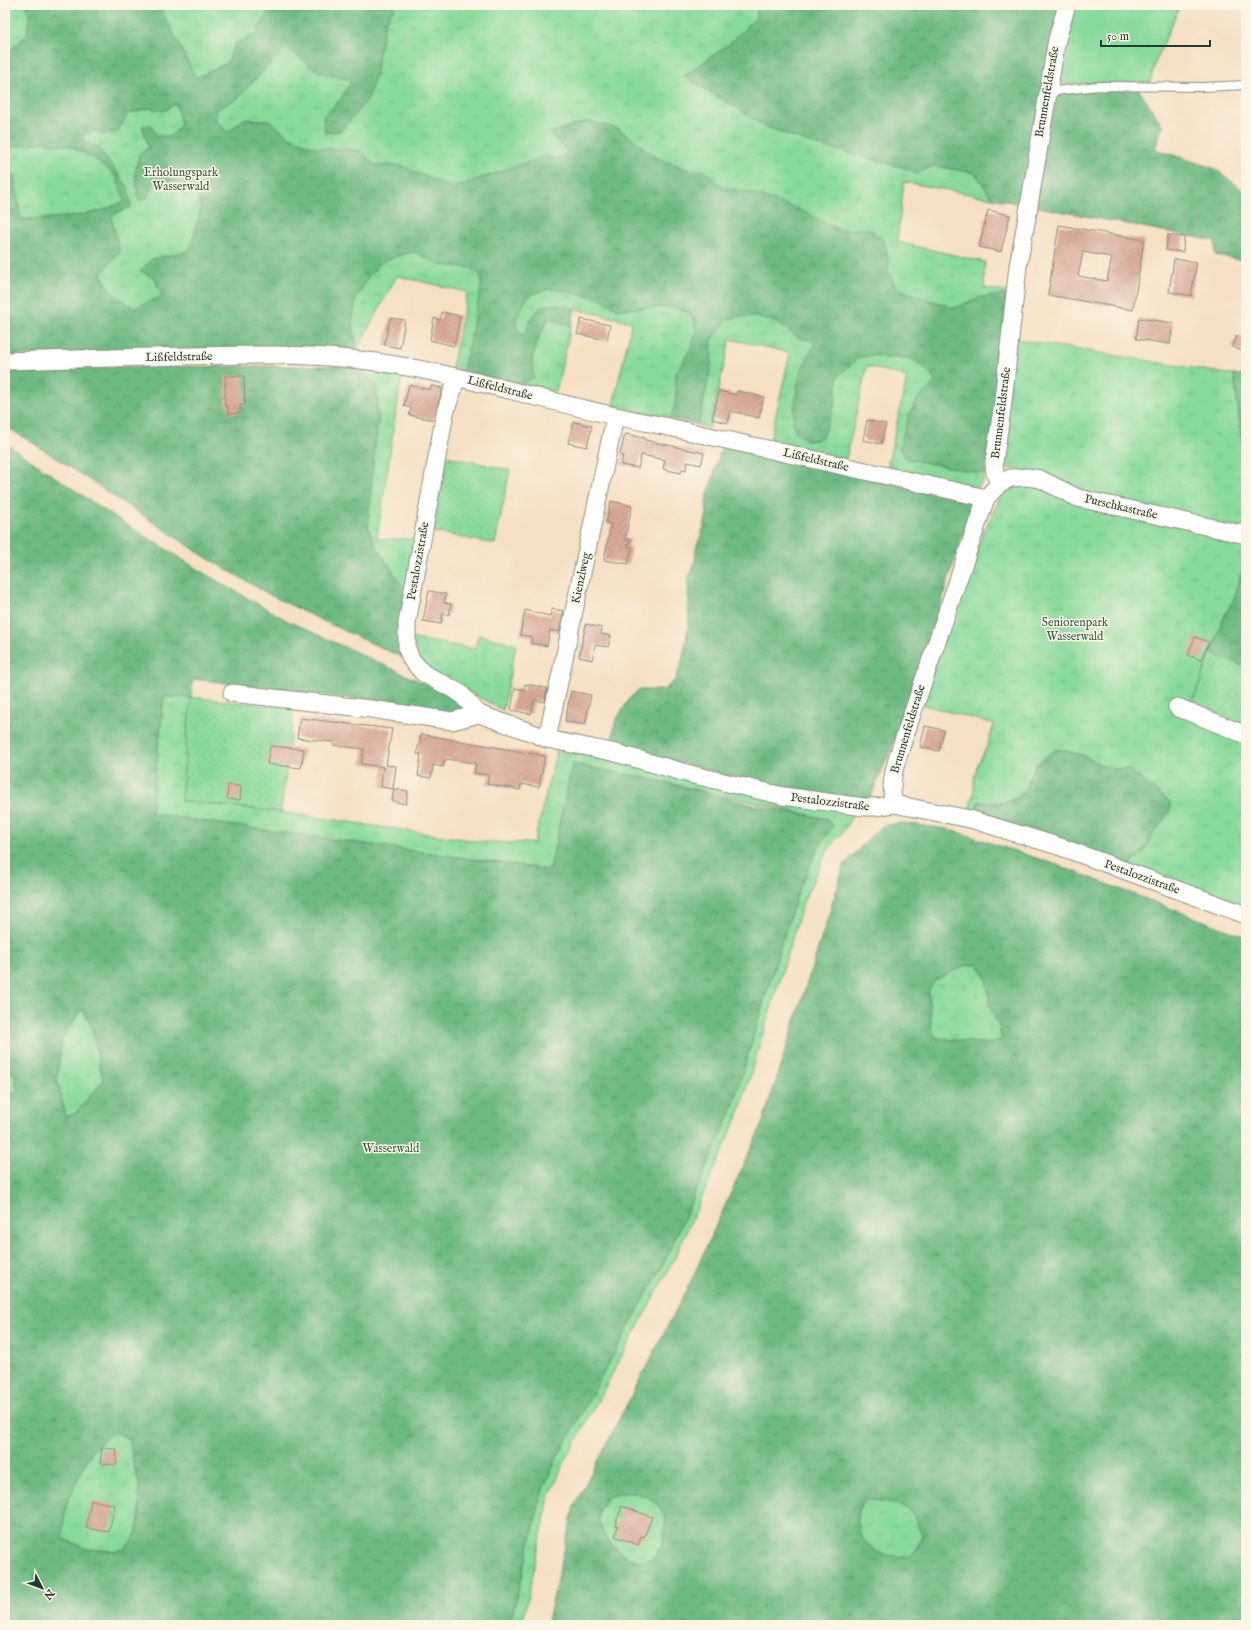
<svg xmlns="http://www.w3.org/2000/svg" width="1251" height="1630" font-family="'IM FELL English',serif">
<defs>
<pattern id="grass-tufts" width="24" height="20" patternUnits="userSpaceOnUse"><rect width="24" height="20" fill="#87da9b"/><path d="M3 7l-1-3M5 7V3M7 7l1-3M15 17l-1-3M17 17v-4M19 17l1-3" fill="none" stroke="#74bc86"/></pattern>
<pattern id="forest-crowns" width="20" height="18" patternUnits="userSpaceOnUse"><rect width="20" height="18" fill="#6dba83"/><path d="M2 6a3 3 0 1 1 6 0M12 15a3 3 0 1 1 6 0" fill="none" stroke="#59986c"/></pattern>
<pattern id="garden-dots" width="8" height="8" patternUnits="userSpaceOnUse"><rect width="8" height="8" fill="#87da9b"/><path d="M2 2h.1M6 6h.1" fill="none" stroke="#74bc86" stroke-width="1.8" stroke-linecap="round"/></pattern>
<pattern id="building-hatch" width="6" height="6" patternUnits="userSpaceOnUse"><rect width="6" height="6" fill="#daa999"/><path d="M-1 1l2-2M0 6l6-6M5 7l2-2" fill="none" stroke="#b08b7e"/></pattern>
</defs>
<rect width="100%" height="100%" fill="#fcf5e5"/>
<filter id="ink" filterUnits="userSpaceOnUse"><feTurbulence type="fractalNoise" baseFrequency=".025" numOctaves="2"/><feDisplacementMap in="SourceGraphic" scale="8" xChannelSelector="R" yChannelSelector="G"/><feConvolveMatrix kernelMatrix="1 2 1 2 8 2 1 2 1" color-interpolation-filters="sRGB"/></filter>
<filter id="wash" filterUnits="userSpaceOnUse"><feTurbulence type="fractalNoise" baseFrequency=".012" numOctaves="4" result="noise"/><feDisplacementMap in="SourceGraphic" scale="16" xChannelSelector="R" yChannelSelector="G"/><feGaussianBlur stdDeviation="0.9" result="paint"/><feColorMatrix in="noise" values="0 0 0 0 0 0 0 0 0 0 0 0 0 0 0 0 0 1.4 0 .05"/><feComposite in="paint" operator="in"/></filter>
<g filter="url(#wash)">
<rect width="100%" height="100%" fill="#f5e0c4"/>
<!-- grass -->
<g fill="url(#grass-tufts)" stroke="#538c68">
<path d="M5,5H1180L1155,63L1150,82L1057,84L1023,204L904,182L897,242L985,262L984,288L1007,292L994,430L982,483L978,488L887,468L907,377L867,366L846,459L770,440L790,353L730,339L710,428L613,405L632,322L575,309L556,392L452,368L467,292L397,276L357,349L5,355Z"/>
<path d="M1015,339L1234,375L1246,475V529L1095,496L1050,476L1007,468L1001,459Z"/>
<path d="M358,366L402,373L377,539H418L408,591L400,583L375,544L368,526L374,453L378,422L377,393L374,382Z"/>
<path d="M1024,482L1246,541C1246,566 1240,593 1225,614L1191,706L1174,699L1170,710L1246,740V911L1127,867L1144,852L1153,834L1170,812V802L1128,769L1106,768L1083,755L1045,757L1033,771L1027,787L1017,798L998,803L978,802L975,816L968,815L974,790V778L977,766L988,744L994,724L920,704L982,535L999,500L1006,491L1013,485Z"/>
<path d="M478,635L516,644L503,710L423,667L410,638L475,649Z"/>
<path d="M164,697H191L181,801L281,812L484,842L534,843L557,748L854,812L845,829L827,851L804,900L738,1116L675,1258L563,1465L549,1498L522,1625H510L542,1492L554,1463L666,1259L730,1114L779,951L798,892L819,846L833,826L827,819L660,781L572,764L550,870L151,814Z"/>
<path d="M978,964L986,978L990,1005L1000,1030L1002,1039L989,1044L938,1038L932,1033L929,1002V990L935,980L964,966Z"/>
<path d="M82,1008L92,1027L103,1081L75,1114L66,1117L57,1078L62,1038Z"/>
<path d="M5,1067L15,1075L18,1092L5,1096Z"/>
<path d="M113,1431L130,1439L133,1463L139,1483L140,1513L136,1535L125,1549L115,1551L87,1549L61,1538L66,1506L75,1484L92,1451Z"/>
<path d="M619,1493C637,1493 644,1492 658,1505C661,1508 665,1514 666,1518C666,1521 665,1527 664,1530C664,1536 664,1543 661,1548C659,1550 656,1554 653,1557C628,1575 582,1525 605,1499C608,1496 615,1495 619,1493Z"/>
<path d="M866,1500C879,1500 901,1502 911,1512C917,1517 919,1528 922,1535L918,1548L910,1558C900,1557 888,1557 879,1553C872,1549 865,1544 861,1537C855,1525 855,1507 866,1500Z"/>
</g>
<!-- forest -->
<g fill="url(#forest-crowns)" stroke="#467c5c" fill-rule="evenodd">
<path d="M26,5H159L196,78L227,63L235,44L256,35L269,10L278,5H396L385,22L376,71L369,97L341,131L325,133L323,117L341,99L351,80L319,72L285,47L237,99L216,109V122L228,132L244,119L269,120L289,137L317,148L360,150L375,165L402,166L452,188L543,157L559,158L569,153L549,133L588,121L619,129L656,157L686,169L705,171L723,188L745,191L800,210L839,230L869,229L884,241L888,257V270L897,289L954,308L982,297L1006,294L998,384L985,474L907,459L899,449C903,435 909,410 918,399C925,391 929,391 935,381L931,373L919,363L908,358H887L872,355L858,358L838,376L835,404L823,436C819,440 812,442 806,440C801,437 795,432 793,427C792,419 798,383 800,374C803,363 809,355 815,346L811,340L799,338L776,322L756,317L740,316L727,320L712,340L711,367L699,423L671,418L676,400V373L692,346L696,330L694,320L690,313L673,307L618,309L600,298L580,295L567,291L549,289L532,294L527,298L516,319V328L522,335L525,334L533,315L542,306C553,305 565,303 575,309L571,326L548,318L536,345L532,361L534,378L520,384L463,371L481,287V276L471,268L441,265L415,252L399,255L381,263L368,277L356,299L352,322L357,349L5,355V174H14L21,219C58,218 91,218 125,201L116,176L96,160L70,146L41,142L5,148V56L27,34L29,16ZM176,103L181,125L170,137L156,135L151,125L142,126L149,148L140,153L135,173L139,201L147,198L155,180L173,181L196,188L201,209L189,251L152,259L140,271L154,278L163,296L134,308L112,293L101,274L120,252L111,216L131,207L128,187L97,146L85,143L82,135L95,130L102,135L118,131L128,114L149,108L164,111Z"/>
<path d="M757,5H1063L1042,94L1139,90L1163,126L1155,149L1216,169L1246,193V261L1215,255V241L992,198L975,173L933,166L917,174L902,167L810,143L762,125L732,105L684,76L729,44L756,18Z"/>
<path d="M358,366L374,382L377,393L378,422L374,453L368,526L375,544L400,583L408,591V660L321,620L270,595L207,558L44,450L5,426V367Z"/>
<path d="M1246,374V475L1234,375Z"/>
<path d="M5,443L107,512L207,575L290,622L456,698L463,709L462,712L454,714L348,698L193,679L191,697H164L151,814L550,870L572,764L660,781L753,805L827,819L833,826L819,846L798,892L779,951L730,1114L666,1259L554,1463L542,1492L510,1625H5V1201H8L5,1195V1096L18,1092L15,1075L5,1067ZM82,1009L92,1027L103,1081L75,1114L66,1117L57,1078L62,1038ZM113,1431L130,1439L133,1463L139,1483L140,1513L136,1535L125,1549L115,1551L87,1549L62,1538L66,1506L75,1484L92,1451Z"/>
<path d="M722,446L973,502C940,602 913,706 868,802L790,792L611,745L615,722L629,699L638,690H664L675,680L682,662L689,624L688,579L695,562L696,548L703,530L707,514L706,501Z"/>
<path d="M1246,558V667L1211,653L1225,614L1233,603Z"/>
<path d="M1057,749L1083,755L1106,768L1128,769L1170,802V811L1153,834L1144,852L1127,867L975,816L978,802C988,803 1008,804 1017,798C1027,792 1028,780 1032,771C1038,761 1048,755 1057,749Z"/>
<path d="M901,823L949,829L1057,865L1246,937V1625H547L574,1506L691,1281L762,1124L836,892L844,865L875,832L882,826ZM978,964L986,978L990,1005L1000,1030L1002,1039L989,1044L938,1038L932,1033L929,1002V990L935,980L964,966ZM619,1493C637,1493 644,1492 658,1505C661,1508 665,1514 666,1518C666,1521 665,1527 665,1530C664,1535 664,1543 661,1548C659,1550 656,1554 653,1557C629,1575 582,1525 605,1500C608,1496 615,1495 619,1493ZM866,1500C879,1500 901,1502 911,1512C917,1517 919,1528 922,1535L918,1548L910,1558L881,1554L871,1548L861,1536L856,1519L861,1503Z"/>
</g>
<!-- garden -->
<g fill="url(#garden-dots)" stroke="#538c68">
<path d="M441,455L510,470L495,544L428,531Z"/>
<path d="M1211,653L1246,667V729L1191,706Z"/>
<path d="M191,697L294,708L281,812L181,801Z"/>
</g>
<!-- pitch -->
<path fill="#87da9b" stroke="#538c68" d="M1071,5H1180L1155,63L1150,82L1057,84Z"/>
<g id="blocks">
<!-- building -->
<g fill="url(#building-hatch)" fill-rule="evenodd">
<path d="M988,210L1010,215L1001,252L979,247Z"/>
<path d="M1059,225L1144,240L1133,310L1048,295ZM1083,252L1112,257L1107,281L1078,276Z"/>
<path d="M1168,235L1184,237L1183,252L1166,250Z"/>
<path d="M1174,259L1197,262L1191,296L1169,292Z"/>
<path d="M442,312L460,316L454,346L430,340L434,318L440,320Z"/>
<path d="M390,318L405,320L400,348L384,345Z"/>
<path d="M1139,318L1173,323L1170,344L1136,339Z"/>
<path d="M581,319L610,325L607,340L577,334Z"/>
<path d="M1237,336L1246,339V352L1232,347Z"/>
<path d="M225,376H244L245,405H240V413L228,414V406H225Z"/>
<path d="M409,385L430,390L431,386L442,388L434,420L409,415L411,408L404,406Z"/>
<path d="M719,391L736,395L737,391L764,397L759,418L731,411L728,423L712,419Z"/>
<path d="M867,420L886,424L881,444L863,440Z"/>
<path d="M573,422L592,426L587,447L568,443Z"/>
<path d="M625,434L645,438V440L704,453L701,465L687,462L686,470L682,469L681,473L663,469L665,460L641,455L638,468L621,465L623,456L620,455Z"/>
<path d="M611,501L632,506L625,539H630L628,547H632L628,564L604,560L611,524L606,523Z"/>
<path d="M429,591L446,594L444,603L451,604L449,615L443,613L441,624L423,621Z"/>
<path d="M552,609L564,611L559,632L550,630L547,646L531,643L532,637L520,635L525,610L550,616Z"/>
<path d="M586,624L602,628L601,634L611,636L608,647L595,645L592,660L579,657Z"/>
<path d="M1195,637L1209,642L1201,660L1188,655Z"/>
<path d="M525,684L547,688L545,702L534,700L531,714L511,710L515,688L524,690Z"/>
<path d="M571,691L591,695L585,725L565,721Z"/>
<path d="M300,718L392,729L386,765L396,766L393,789L381,787L383,767L361,764L364,749L333,745L334,742L297,738Z"/>
<path d="M925,726L944,730L939,751L920,747Z"/>
<path d="M421,734L545,756L539,787L521,784L520,790L487,784L489,775L474,773L476,763L445,759L443,767L433,765L431,778L418,776L421,754H417Z"/>
<path d="M270,746L304,749L301,768L267,764Z"/>
<path d="M228,785L241,786L240,800L227,799Z"/>
<path d="M394,789L408,791L406,804L392,801Z"/>
<path d="M102,1448L117,1449L116,1465L100,1463Z"/>
<path d="M91,1500L115,1505L109,1532L86,1528Z"/>
<path d="M622,1506L652,1517L644,1537L641,1536L638,1545L615,1536L618,1526L615,1525Z"/>
</g>
</g>
</g>
<g filter="url(#ink)">
<use href="#blocks" fill-opacity="0" stroke="#8a8e7c" stroke-width="1"/>
<g fill="none" stroke-linecap="round" stroke-linejoin="round">
<!-- service casing -->
<g stroke="#8a8e7c" stroke-width="10">
<path id="service" d="M1047,92L1098,86L1203,87L1246,85"/>
</g>
<!-- minor casing -->
<g stroke="#8a8e7c" stroke-width="19">
<g id="minor">
<path d="M5,361C64,359 124,358 183,356C240,355 294,353 351,359C454,369 553,406 655,424L986,498"/>
<path d="M457,377L445,413L407,623V649L411,659L423,673L460,693L479,714L533,733L547,739L612,752L690,774L783,796L864,807H877L894,804L970,819L1061,847L1246,915"/>
<path d="M1000,483L995,474L994,462L1002,410L1018,266L1028,212L1057,39L1067,5"/>
<path d="M232,693L371,709L452,721L479,714"/>
<path d="M1177,707L1246,735"/>
<path d="M547,739L615,417"/>
<path d="M894,804C888,781 897,760 904,738L986,498L1000,483L1011,478L1027,477L1040,479L1078,498L1246,535"/>
</g>
</g>
<!-- service -->
<use href="#service" stroke="#fff" stroke-width="8"/>
<!-- minor -->
<use href="#minor" stroke="#fff" stroke-width="17"/>
</g>
</g>
<g text-anchor="middle" dominant-baseline="central" stroke-width="3" stroke-linejoin="round" paint-order="stroke">
<!-- street labels -->
<g font-size="12" fill="#1f3d34" stroke="#fcf5e5">
<text transform="translate(1047 92) rotate(-80)">Brunnenfeldstraße</text>
<text transform="translate(179 357) rotate(-1)">Lißfeldstraße</text>
<text transform="translate(500 388) rotate(14)">Lißfeldstraße</text>
<text transform="translate(1001 413) rotate(-83)">Brunnenfeldstraße</text>
<text transform="translate(816 460) rotate(13)">Lißfeldstraße</text>
<text transform="translate(1121 507) rotate(13)">Purschkastraße</text>
<text transform="translate(418 561) rotate(-80)">Pestalozzistraße</text>
<text transform="translate(581 578) rotate(-78)">Kienzlweg</text>
<text transform="translate(908 729) rotate(-73)">Brunnenfeldstraße</text>
<text transform="translate(830 802) rotate(7)">Pestalozzistraße</text>
<text transform="translate(1142 877) rotate(20)">Pestalozzistraße</text>
</g>
<!-- park labels -->
<g font-size="12" fill="#345c49" stroke="#fcf5e5">
<text x="181" y="172">Erholungspark<tspan x="181" dy="14">Wasserwald</tspan></text>
<text x="1075" y="622">Seniorenpark<tspan x="1075" dy="14">Wasserwald</tspan></text>
<text x="391" y="1148">Wasserwald</text>
</g>
</g>
<!-- margin -->
<rect width="1251" height="1630" fill="none" stroke="#fcf5e5" stroke-width="20"/>
<!-- north arrow -->
<g transform="translate(42 1588) rotate(132)" stroke="#fcf5e5" stroke-width="3" paint-order="stroke">
<path d="M0-3L7 15L0 10L-7 15Z" fill="#1f3d34"/>
<text y="-6" font-size="11" font-weight="bold" text-anchor="middle" fill="#1f3d34">N</text>
</g>
<!-- scale -->
<path d="M1101 40v6h109v-6" fill="none" stroke="#1f3d34" stroke-width="2"/>
<text x="1107" y="40" font-size="12" fill="#1f3d34" stroke="#fcf5e5" stroke-width="3" paint-order="stroke">50 m</text>
</svg>
